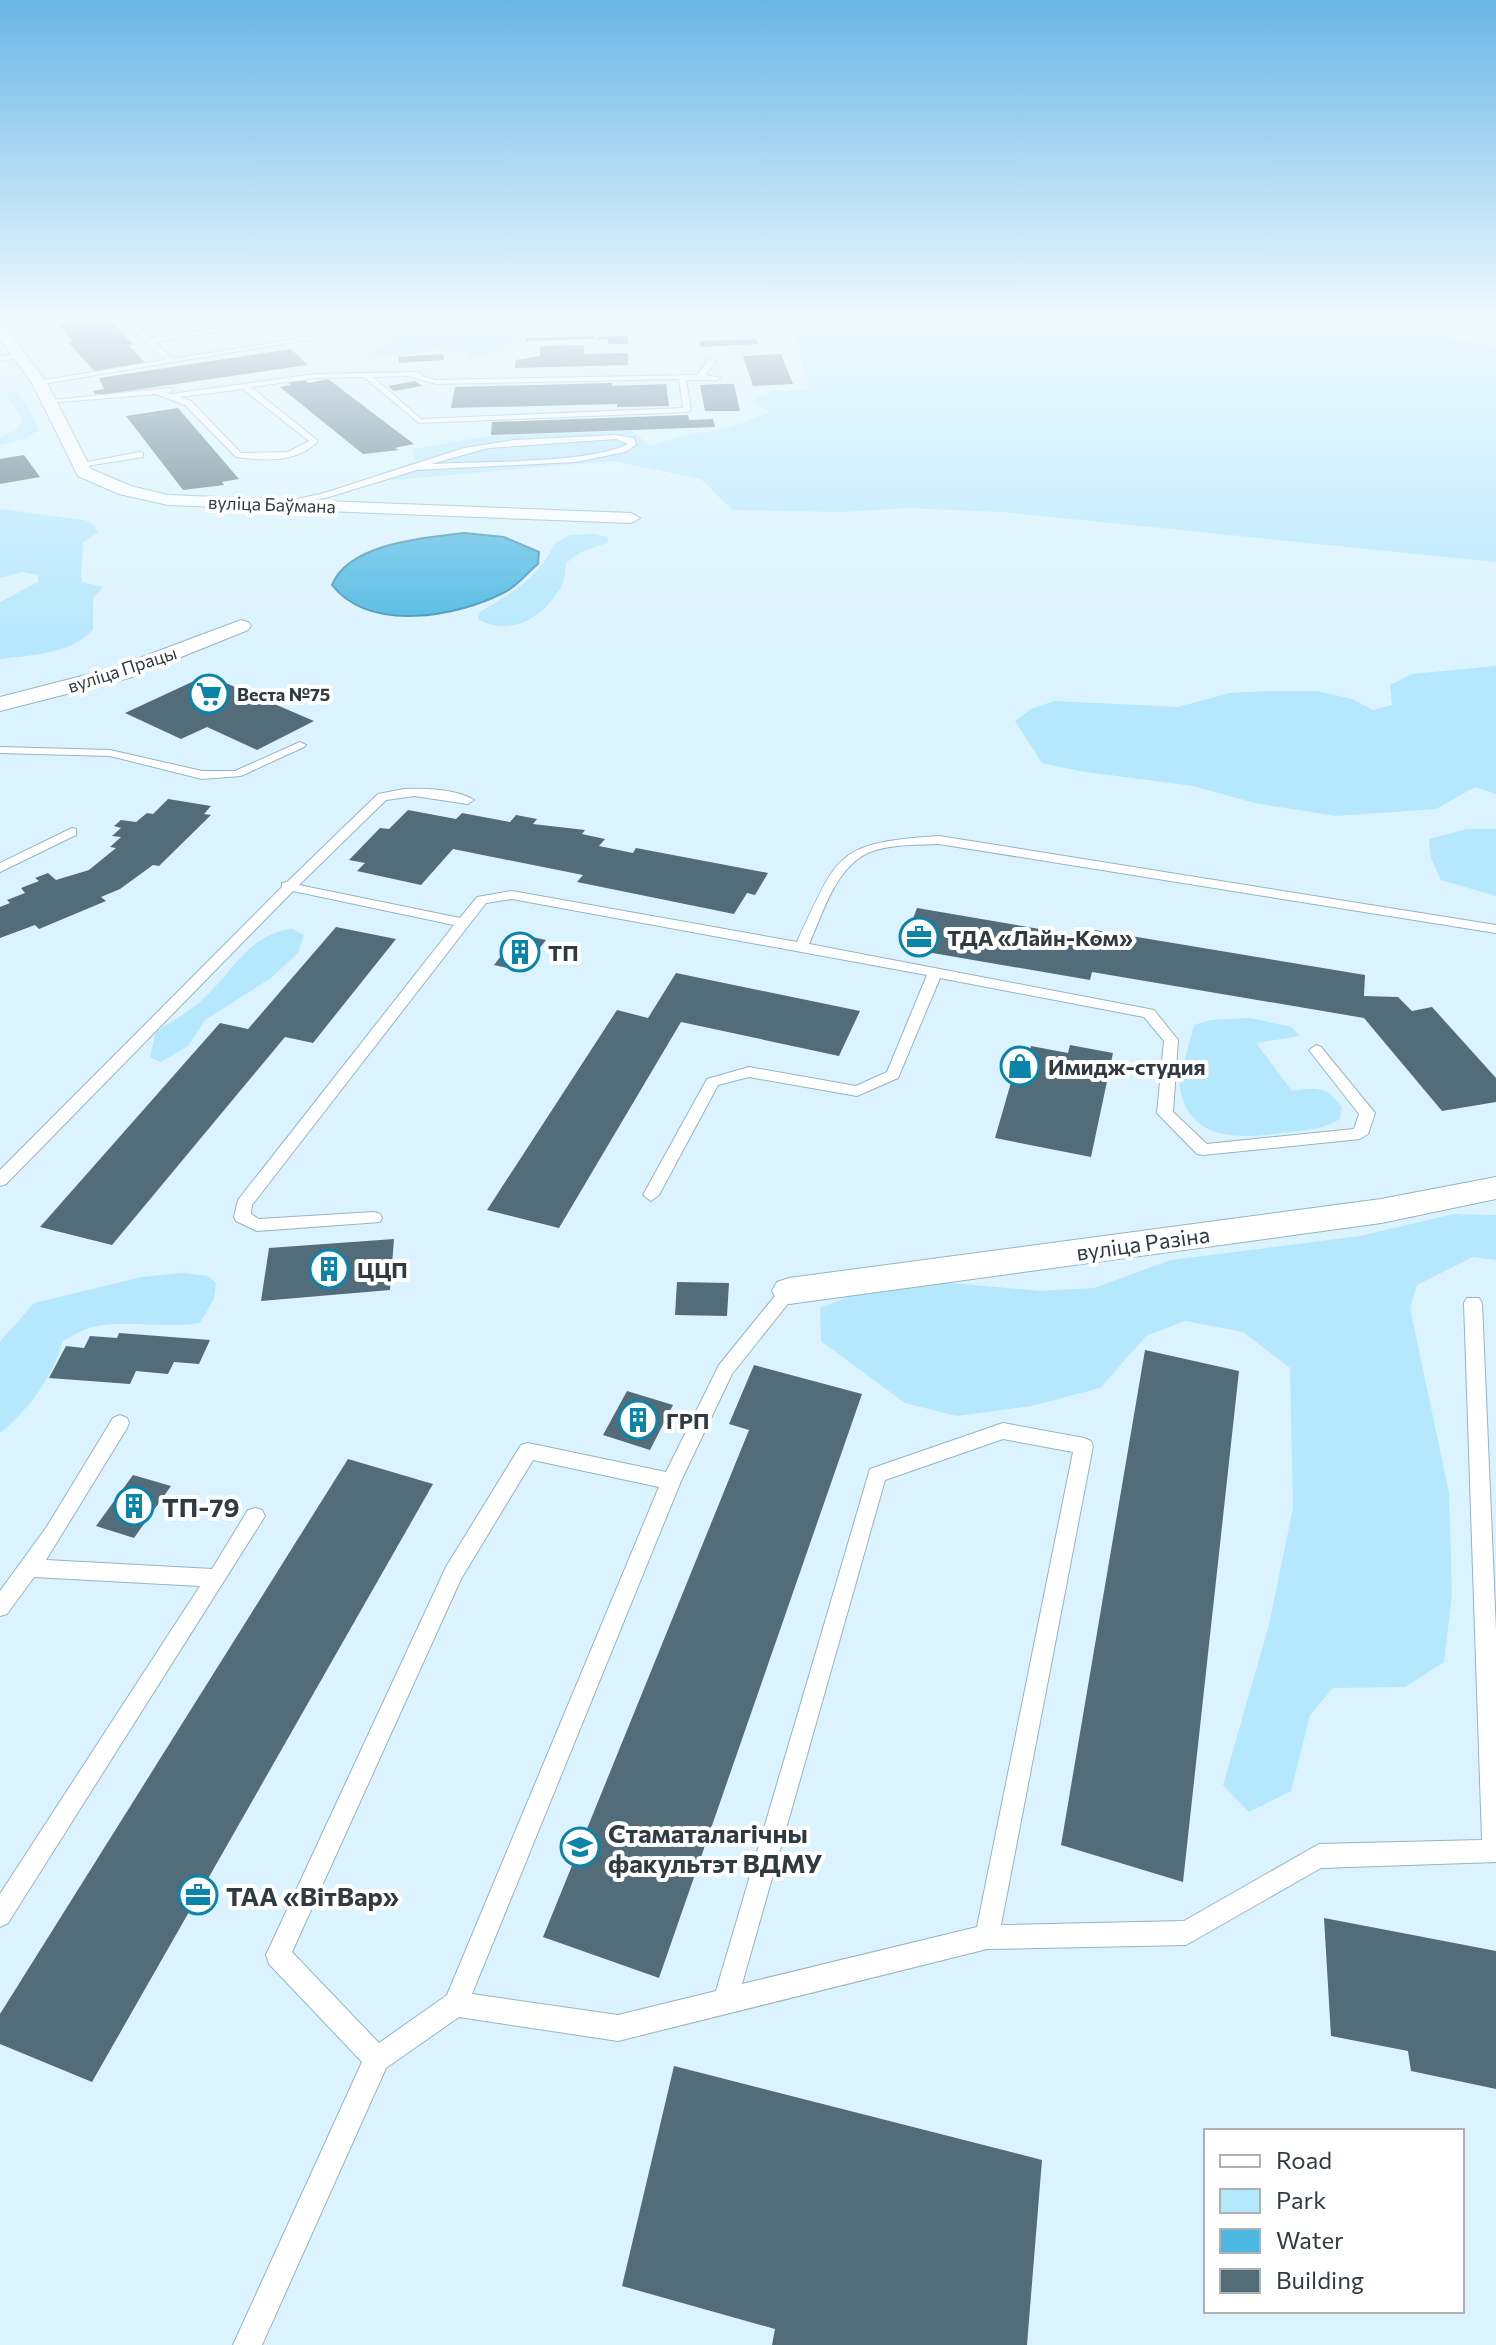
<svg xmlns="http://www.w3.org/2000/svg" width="1496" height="2345" font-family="Commissioner,sans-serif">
<rect width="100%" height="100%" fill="#dbf3fe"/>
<!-- green -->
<g fill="#b5e7fd">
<path d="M396,321H1496V328L1407,335L1469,340L1496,349V562L1001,512L908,508L844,512L732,510L701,479L612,461L391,480L380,473L415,462L412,449L489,436L632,431L650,446L681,436L732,427L770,412L754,403L757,395L768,396L769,391L805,390L809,387L794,332L771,337L520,336L489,353L471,359L462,349L438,348L400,356L367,353L397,339L385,327Z"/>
<path d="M12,391L19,392L39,430L25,439L0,445V437L16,430L23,419L6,394Z"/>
<path d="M0,509L85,520L94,525L98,532L82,543C85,553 79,567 82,582L103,587L93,598V629C73,654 30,655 0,659V602L38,582V575L23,572L0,578Z"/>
<path d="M595,534L607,537L609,542L579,553L566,563C565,570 565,581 561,587C544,617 510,638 478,619L480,612C510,594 540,577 554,544L570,535Z"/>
<path d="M1496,666V794L1475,787L1436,809L1336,816L1255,803L1193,786L1079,771L1042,763L1015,721L1031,709L1054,701L1178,707L1230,693L1267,691H1317L1352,699L1373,710L1392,705L1390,685L1412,674Z"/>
<path d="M1467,829H1496V896L1441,880L1431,858L1429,839Z"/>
<path d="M292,929L304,935L298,953L271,978L205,1020L188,1046L161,1062L150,1057L156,1032C171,1022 189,1012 202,1000C232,973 248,934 292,929Z"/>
<path d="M1250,1018L1291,1027L1300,1036L1256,1043L1292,1091C1316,1087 1327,1086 1342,1107L1340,1119C1321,1131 1295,1131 1273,1134C1234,1139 1186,1138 1180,1086C1179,1072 1191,1041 1194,1025L1211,1020Z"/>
<path d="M1454,1214L1496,1215V1260L1473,1257L1417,1285L1410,1308L1449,1493L1452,1594L1444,1662L1405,1687L1333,1688L1310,1715L1291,1791L1249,1812L1223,1785L1269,1625L1293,1508L1290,1368L1243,1332L1185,1321L1146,1336L1100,1388L1031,1406L957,1416L905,1403L821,1341L820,1308L855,1294L938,1282L1041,1291L1094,1288L1171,1260L1360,1236Z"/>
<path d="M182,1273L208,1276L216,1283L214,1298L200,1323C164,1329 127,1319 92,1327C82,1330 72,1336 63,1341C52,1378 30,1408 0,1433V1342L34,1303L142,1277Z"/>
</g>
<!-- water -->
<path fill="#4db8e2" stroke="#4492b1" stroke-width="2" d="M464,533L504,537L539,552L538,564C527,573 517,586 505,592C457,617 370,633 332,585C349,543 424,538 464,533Z"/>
<!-- building -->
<g fill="#526d79">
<path d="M76,321H110L134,345H129L146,364L95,372L68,342L72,341L58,324Z"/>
<path d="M594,336V339L526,341V338Z"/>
<path d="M628,336V344H608L607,339L597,340V337Z"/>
<path d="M756,339L758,344L701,347L699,341Z"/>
<path d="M584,345V354L628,353V365L515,368L516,360L540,356V346Z"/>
<path d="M291,349L308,365L107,394H95L93,391L104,389L99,378Z"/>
<path d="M443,354L444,360L399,363L398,357Z"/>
<path d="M781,354L793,384L753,386L743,356Z"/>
<path d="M304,379L308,383L328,379L414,444L395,448L399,450L363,454L280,387L291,385L287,382Z"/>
<path d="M415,381L422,386L394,391L388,386Z"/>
<path d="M612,383V386L666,384L669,406L617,407V404L451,408L455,387Z"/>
<path d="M720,384H734L740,411H705L700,385Z"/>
<path d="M178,408L239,479L222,482L224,485L183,490L126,416Z"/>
<path d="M688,415L689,420L713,419L715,427L491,435L492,422Z"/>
<path d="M24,455L40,477L0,484V459Z"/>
<path d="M207,675L314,721L257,750L207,727L181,739L125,713Z"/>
<path d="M168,799L211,806L204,814L211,815L159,866L153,865L120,889L101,897L106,901L39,929L35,925L0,938V907L10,903L7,900L25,893L21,888L39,881L35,878L48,873L56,880L89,870L116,848L110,847L121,837L112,836L121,828L114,826L121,820L136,822L147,813L153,814Z"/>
<path d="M408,810L456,819L462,813L510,822L516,815L537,819L533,824L585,830L582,834L605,839L599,846L633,853L636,848L768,873L755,895L747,893L734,914L577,882L583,875L453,849L421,885L357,871L365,863L349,860L380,828L389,829Z"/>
<path d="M917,908L1093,938L1095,930L1365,975L1364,996L1398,997L1412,1011L1432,1007L1496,1078V1102L1442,1111L1364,1018L1092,972L1090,980L915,950L922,931L909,929Z"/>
<path d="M336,927L396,939L313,1043L285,1037L112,1245L40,1227L220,1023L248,1029Z"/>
<path d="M518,934L546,940L522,971L494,965Z"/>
<path d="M676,973L860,1011L839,1056L681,1022L559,1228L487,1210L617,1010L648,1018Z"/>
<path d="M1070,1045L1113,1053L1091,1157L995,1138L1016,1065L1026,1067L1031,1046L1068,1053Z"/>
<path d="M394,1239L390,1290L261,1301L269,1248Z"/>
<path d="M677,1282L729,1283L727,1316L675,1315Z"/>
<path d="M119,1333L210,1340L199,1364L174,1362L168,1374L136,1371L130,1384L49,1378L66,1346L84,1348L90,1336L117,1338Z"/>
<path d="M1145,1350L1239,1371L1183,1882L1061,1845Z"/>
<path d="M754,1365L862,1394L659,1978L543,1937L749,1430L729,1424Z"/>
<path d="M627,1391L673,1405L650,1450L603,1435Z"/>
<path d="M348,1459L433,1484L92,2082L0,2044V2014Z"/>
<path d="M133,1475L171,1486L134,1538L96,1526Z"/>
<path d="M1324,1918L1496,1951V2089L1411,2071L1408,2051L1331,2036Z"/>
<path d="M674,2066L1042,2160L1027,2345H772L775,2329L622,2286Z"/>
</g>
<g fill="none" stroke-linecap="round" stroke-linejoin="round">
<!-- service casing -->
<g stroke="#97b4c1" stroke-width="2">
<g id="service">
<path d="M19,321H39L0,328V324Z"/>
<path d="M126,321H133L151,339L265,321H284L155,342L172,359L403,321H420L36,385L39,381L165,360Z"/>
<path d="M20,353L23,357L0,361V357Z"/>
<path d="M709,359L716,361L705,375L721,378L717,380H686L691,410L687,412L419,423L364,377L316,378L251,387L318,441C297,463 264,461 236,457L185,405L156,394L48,403L44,401L170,388L174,390L167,393L171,394L316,374L419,372L422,376L436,380L697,375ZM408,376L436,384L679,379L683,408L421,419L373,377ZM243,389L309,441L288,452L241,453L191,401L180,397Z"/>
<path d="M616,435L634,438L636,445L625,452L575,462L417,470L329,497L279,507L275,504L324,493L464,448L514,440ZM616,439L628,444C587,464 481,461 431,464L488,448Z"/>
<path d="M140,452L143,453V457L80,467L76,464Z"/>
<path d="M300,742L306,745L304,747L241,776L202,779L110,756L0,753V747L110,750L202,771H235Z"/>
<path d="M404,789C424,788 457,789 474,800L468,804L414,796L386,800L299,885L460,918L477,897L512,891L797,942C839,852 836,843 939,836L1496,925V933L939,844C918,845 896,844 876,850C837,861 824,911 809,944L1154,1010L1178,1040L1173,1112L1207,1144L1354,1129L1359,1114L1309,1050L1316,1045L1321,1047L1375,1113L1368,1134L1360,1139L1203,1155L1197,1154L1157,1113L1164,1041L1144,1017L940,978L898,1078L857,1096L749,1077L718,1085L659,1195L651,1201L643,1195L707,1079L749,1067L856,1086L887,1072L927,975L512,899L486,903L252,1205L251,1214L259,1219L374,1212L380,1214L382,1218L380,1222L257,1231L236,1221L234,1217L238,1200L454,925L293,891L6,1184L0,1186V1170L282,887V883L287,882L378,794Z"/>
<path d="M72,828L76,829V835L0,872V863Z"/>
<path d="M789,1285L795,1286L798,1291L732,1374L681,1481L472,1994L618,2015L716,1991L870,1469L1003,1423L1084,1438L1091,1441L1093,1446L1001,1925L1184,1921L1319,1844L1482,1840L1464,1303L1467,1298H1479L1482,1303L1496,1631V1862L1321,1868L1186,1945L987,1949L618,2041L459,2017L386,2068L262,2345H233L362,2062L269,1964L266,1955L446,1567L521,1445L528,1443L666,1472L719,1365L783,1286ZM1003,1439L1073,1452L977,1927L742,1984L885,1480ZM533,1460L659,1487L447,1995L379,2043L292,1952L461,1579Z"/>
<path d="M120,1415L127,1418L129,1423L127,1428L46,1560L212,1569L248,1510L255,1508L262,1510L265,1516L8,1923L0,1927V1894L200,1586L34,1577L7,1614L0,1616V1591L46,1528L113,1418Z"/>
</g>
</g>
<!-- minor casing -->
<g stroke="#97b4c1" stroke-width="2">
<g id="minor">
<path d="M0,325L5,326L47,383L91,469L131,486L168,495L631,513L640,518L631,523L168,505L119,494L78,476L32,383L0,339Z"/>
<path d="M241,620L248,622L251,626L248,630L129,678L0,711V697L113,668Z"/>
<path d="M1496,1177V1199L1381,1223L789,1304L777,1300L772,1291L777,1282L789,1278L1381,1199Z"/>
</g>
</g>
<!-- service -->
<use href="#service" fill="#fff" fill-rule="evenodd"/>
<!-- minor -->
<use href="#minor" fill="#fff" fill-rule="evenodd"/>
</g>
<!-- sky -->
<linearGradient id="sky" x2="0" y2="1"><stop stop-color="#6ab6e6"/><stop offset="0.49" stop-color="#effaff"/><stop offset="1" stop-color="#effaff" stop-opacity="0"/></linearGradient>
<rect width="1496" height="650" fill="url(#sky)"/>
<!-- icons -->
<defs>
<g id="supermarket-ring" transform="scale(2)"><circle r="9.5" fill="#fff" stroke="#0b84a9" stroke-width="1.5"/><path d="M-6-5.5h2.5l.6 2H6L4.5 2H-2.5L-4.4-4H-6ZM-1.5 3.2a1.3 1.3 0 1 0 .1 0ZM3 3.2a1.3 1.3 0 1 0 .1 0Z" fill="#0b84a9"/></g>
<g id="office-ring" transform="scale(2)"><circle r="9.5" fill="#fff" stroke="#0b84a9" stroke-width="1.5"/><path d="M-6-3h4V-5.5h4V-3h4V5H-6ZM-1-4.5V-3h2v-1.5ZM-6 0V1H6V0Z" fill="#0b84a9"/></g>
<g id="building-ring" transform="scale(2)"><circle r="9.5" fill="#fff" stroke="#0b84a9" stroke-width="1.5"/><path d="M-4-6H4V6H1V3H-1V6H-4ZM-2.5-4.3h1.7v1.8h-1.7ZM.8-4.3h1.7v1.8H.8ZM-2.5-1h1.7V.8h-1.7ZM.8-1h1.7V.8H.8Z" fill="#0b84a9"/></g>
<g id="shop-ring" transform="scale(2)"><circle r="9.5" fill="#fff" stroke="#0b84a9" stroke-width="1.5"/><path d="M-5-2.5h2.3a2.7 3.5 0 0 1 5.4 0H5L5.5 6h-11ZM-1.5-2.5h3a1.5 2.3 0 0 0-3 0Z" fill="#0b84a9"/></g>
<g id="university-ring" transform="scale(2)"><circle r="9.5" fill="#fff" stroke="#0b84a9" stroke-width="1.5"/><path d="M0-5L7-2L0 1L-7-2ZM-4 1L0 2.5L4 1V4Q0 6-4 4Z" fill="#0b84a9"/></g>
</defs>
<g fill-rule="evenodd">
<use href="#supermarket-ring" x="209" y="694"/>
<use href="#office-ring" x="919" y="937"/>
<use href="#building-ring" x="520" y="952"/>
<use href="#shop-ring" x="1020" y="1066"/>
<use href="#building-ring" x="329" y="1269"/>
<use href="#building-ring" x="638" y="1420"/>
<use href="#building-ring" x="134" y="1506"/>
<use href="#university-ring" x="580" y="1847"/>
<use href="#office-ring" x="198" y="1895"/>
</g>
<g text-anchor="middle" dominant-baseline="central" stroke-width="8" stroke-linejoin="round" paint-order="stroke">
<!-- far-street labels -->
<g font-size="18" fill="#2f3b40" stroke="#fff">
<text transform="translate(272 504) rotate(2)">вуліца Баўмана</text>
<text transform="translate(122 669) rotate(-18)">вуліца Працы</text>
</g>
<!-- far-poi labels -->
<g font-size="18" font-weight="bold" fill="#2f3b40" stroke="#fff" text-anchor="start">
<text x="237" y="694">Веста №75</text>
</g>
<!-- poi labels -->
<g font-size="22" font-weight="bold" fill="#2f3b40" stroke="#fff" text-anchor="start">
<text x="947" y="937">ТДА «Лайн-Ком»</text>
<text x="548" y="952">ТП</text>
<text x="1048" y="1066">Имидж-студия</text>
<text x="357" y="1269">ЦЦП</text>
<text x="666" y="1420">ГРП</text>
</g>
<!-- street labels -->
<g font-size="22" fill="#2f3b40" stroke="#fff">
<text transform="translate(1143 1243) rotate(-8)">вуліца Разіна</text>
</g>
<!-- near-poi labels -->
<g font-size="26" font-weight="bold" fill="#2f3b40" stroke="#fff" text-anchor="start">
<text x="162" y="1506">ТП-79</text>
<text x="608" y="1832">Стаматалагічны<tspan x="608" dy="30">факультэт ВДМУ</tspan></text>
<text x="226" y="1895">ТАА «ВітВар»</text>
</g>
</g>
<!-- legend -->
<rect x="1204" y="2129" width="260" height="184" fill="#ffffff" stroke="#acb1b3" stroke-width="2"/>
<rect x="1220" y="2155" width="40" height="12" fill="#ffffff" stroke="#acb1b3" stroke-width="2"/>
<text x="1276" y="2169" font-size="24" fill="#2f3b40">Road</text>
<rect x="1220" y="2189" width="40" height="24" fill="#b5e7fd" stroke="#acb1b3" stroke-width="2"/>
<text x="1276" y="2209" font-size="24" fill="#2f3b40">Park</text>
<rect x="1220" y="2229" width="40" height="24" fill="#4db8e2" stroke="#acb1b3" stroke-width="2"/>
<text x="1276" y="2249" font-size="24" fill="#2f3b40">Water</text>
<rect x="1220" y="2269" width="40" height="24" fill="#526d79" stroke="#acb1b3" stroke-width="2"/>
<text x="1276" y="2289" font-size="24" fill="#2f3b40">Building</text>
</svg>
